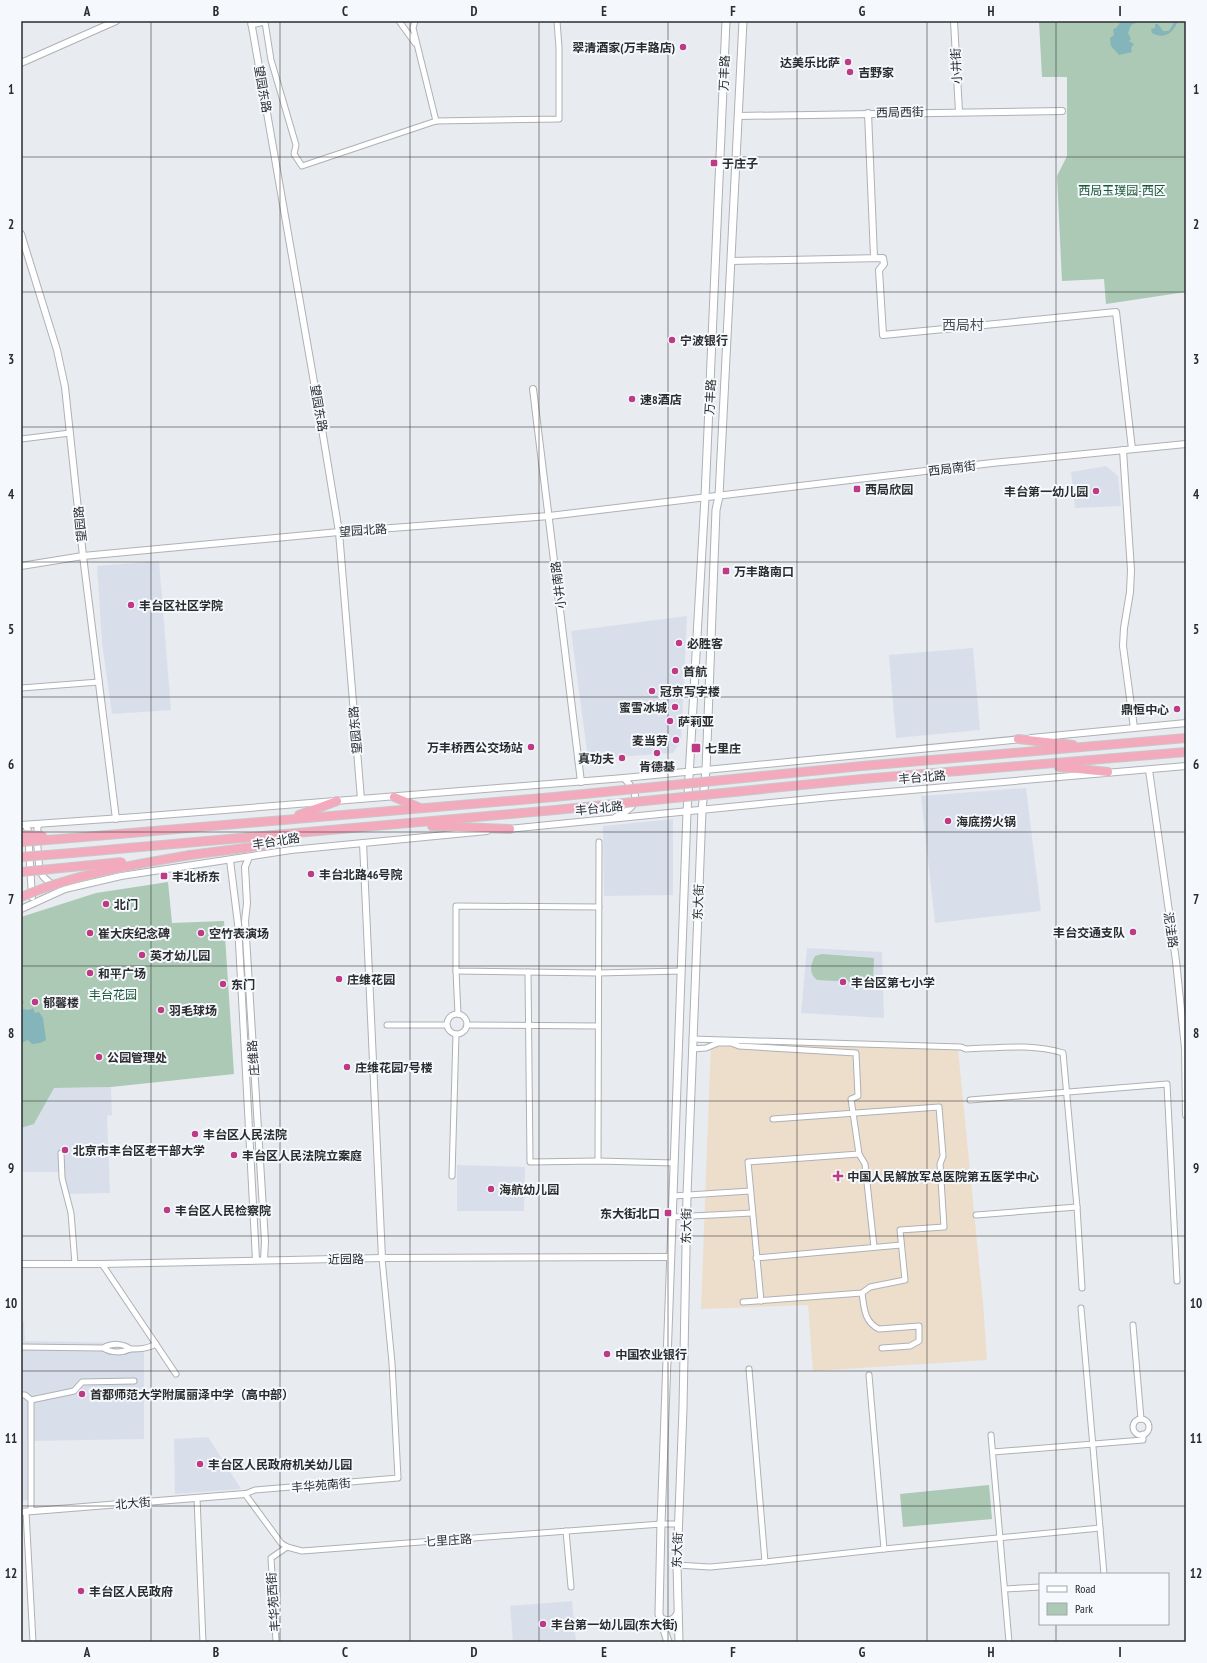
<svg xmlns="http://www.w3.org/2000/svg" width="1207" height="1663" font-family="'PT Sans Narrow','Noto Sans SC',sans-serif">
<rect width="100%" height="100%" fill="#e8ebef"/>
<!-- built -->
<g fill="#d9dfea">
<path d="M1106,466L1118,476L1121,506L1075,508L1071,472Z"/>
<path d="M159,561L171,710L112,714L102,643L97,566Z"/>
<path d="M687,616L681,741L673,753L588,759L571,631Z"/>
<path d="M973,648L980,730L896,738L889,655Z"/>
<path d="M1026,788L1041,911L935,923L921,796Z"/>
<path d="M673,819V895L604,896L603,826Z"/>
<path d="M807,948L882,952L884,1018L801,1013Z"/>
<path d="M111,1087L112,1115L107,1116L110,1193L68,1194L64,1174L59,1172H21V1128L35,1123L53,1088Z"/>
<path d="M457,1165L525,1167L524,1211H457Z"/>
<path d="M21,1321H24L25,1341L129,1343L132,1348H144V1439L27,1441L28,1500L21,1501Z"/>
<path d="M208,1437L241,1489L175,1494L174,1439Z"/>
<path d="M572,1601L576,1642H513L510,1606Z"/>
</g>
<!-- medical -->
<path fill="#eddecb" d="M711,1041L958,1049L983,1303L987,1360L813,1371L808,1305L701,1309Z"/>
<!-- green -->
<g fill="#abc9b5">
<path d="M1039,21H1186V292L1106,304L1104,279L1062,281L1057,176L1067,156V77H1042Z"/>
<path d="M168,882L172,923L224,921L234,1074L111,1087L54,1088L34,1124L21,1128V917L96,893Z"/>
<path d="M822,954L874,958L873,983L817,980C809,974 810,965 815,956Z"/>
<path d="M989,1485L992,1519L903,1527L900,1494Z"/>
</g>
<!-- water -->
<g fill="#83b5ba">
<path d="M1121,21H1140L1131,25L1128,33L1131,39L1129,41L1134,44L1131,48L1132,52L1119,55L1111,46L1110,38L1114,35L1113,30L1117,27Z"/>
<path d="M1175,21H1178C1173,33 1164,40 1152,33L1151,29L1155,28V24H1158L1163,31H1169Z"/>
<path d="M21,1000L24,1002L22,1005L23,1009L29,1010L33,1008L35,1013L39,1012L43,1018L46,1040L40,1043L32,1044L28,1040L21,1043Z"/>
</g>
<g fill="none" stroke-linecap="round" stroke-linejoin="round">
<!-- minor casing -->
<g stroke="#aeb1b5" stroke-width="7">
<g id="minor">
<path d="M399,21L415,43"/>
<path d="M415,21L413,28L436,121"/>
<path d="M251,25L265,22L271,60L296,145L294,154L302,166L436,121L559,119V48L557,21"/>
<path d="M21,439L70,433"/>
<path d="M21,688L99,682"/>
<path d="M599,907L456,906V971L598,973L681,971"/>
<path d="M456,971L458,1014"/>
<path d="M528,972L530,1162L598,1161L674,1163"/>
<circle cx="457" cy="1024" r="10"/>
<path d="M387,1025H447"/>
<path d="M467,1025L598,1026"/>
<path d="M692,1039L961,1047L966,1049C997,1048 1032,1043 1063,1053L1077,1207L1082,1288"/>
<path d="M692,1049L706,1048L718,1043H731L739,1046L856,1053L858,1096L851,1099L859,1154L748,1162L761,1301"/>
<path d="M970,1100L1167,1084L1177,1281"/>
<path d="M61,1153L62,1178L71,1213L75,1264"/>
<path d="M859,1154L865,1164L874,1247"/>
<path d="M598,1161L599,842"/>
<path d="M452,1176L456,1034"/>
<path d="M673,1196L750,1191"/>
<path d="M976,1215L1077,1207"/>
<path d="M672,1217L752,1213"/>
<path d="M382,1258L392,1363L398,1478L255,1490L245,1494L281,1543L287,1547L302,1551L661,1524H678"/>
<path d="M756,1258L901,1245"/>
<path d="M102,1264L176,1374"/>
<path d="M862,1293C864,1307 864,1322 879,1329L919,1326V1341L910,1346L882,1348"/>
<path d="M743,1302L862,1293L870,1287L905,1280L900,1230L944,1227L940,1164L943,1156L939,1107L773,1119"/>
<path d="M1133,1325L1141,1419"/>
<path d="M21,1347L103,1348C111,1353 122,1353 130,1349C123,1343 112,1343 103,1348"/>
<path d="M130,1349C140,1349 147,1349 156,1344"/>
<path d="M749,1369L765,1562"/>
<path d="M869,1375L884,1549"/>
<path d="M21,1395H25L31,1400V1511"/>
<path d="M31,1400L74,1391L82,1382L134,1381"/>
<circle cx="1141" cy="1427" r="8"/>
<path d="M991,1435L1009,1642"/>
<path d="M993,1452L1143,1440V1434"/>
<path d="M197,1498L203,1642"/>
<path d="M26,1512L33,1642"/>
<path d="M1100,1528L1104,1574"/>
<path d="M566,1531L571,1587"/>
<path d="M677,1565L710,1567L765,1562L884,1549L1100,1528L1081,1308"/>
<path d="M1005,1589L1040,1587"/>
<path d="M276,1642L271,1558L287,1547"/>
</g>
</g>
<!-- tertiary casing -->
<g stroke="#aeb1b5" stroke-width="8">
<g id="tertiary">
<path d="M251,21L319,411L339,532L361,799"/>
<path d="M954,21L959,112"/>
<path d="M21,63L116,21"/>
<path d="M868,113L874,257"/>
<path d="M738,116L1062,111"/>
<path d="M21,234L57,350L65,387L83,556L116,819"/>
<path d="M731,261L883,258L884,264L879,270L883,335L1116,312L1132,449"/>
<path d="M533,389L581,782"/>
<path d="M1123,450L1131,570L1130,592L1124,628L1123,646L1134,728"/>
<path d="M21,566L83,556L339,532L549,516L992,463L1186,444"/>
<path d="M1031,738L1186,723"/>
<path d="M1149,770L1176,961L1185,1048L1186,1115"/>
<path d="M616,817C638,806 642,797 624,778"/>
<path d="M21,825L136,817L624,778L1022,739"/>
<path d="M26,825L28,831L32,897"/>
<path d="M38,825C36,832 38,866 41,873C44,879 50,883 55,886"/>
<path d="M507,829L831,797L1186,766"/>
<path d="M363,843L382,1258"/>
<path d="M249,857L245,867L247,903L245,921L265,1241L264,1260"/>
<path d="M230,860L238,924L256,1260"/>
<path d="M21,909L65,889L121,876L291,850L487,831"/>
<path d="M21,1264H102L382,1258L670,1257"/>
<path d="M21,1512L245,1494"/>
</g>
</g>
<!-- secondary casing -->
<g stroke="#aeb1b5" stroke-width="9">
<g id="secondary">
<path d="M660,1618C668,1623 674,1621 678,1613"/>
<path d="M668,1642L659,1614L661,1524L687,812L705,497L726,21"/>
<path d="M679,1642L677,1565L683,1409L687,1195L702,810L706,770L716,510L719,496L743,21"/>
</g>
</g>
<!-- trunk casing -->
<g stroke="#c8c8c9" stroke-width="10">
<g id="trunk">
<path d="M1018,739L1073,745"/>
<path d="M862,766L1186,738"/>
<path d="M1059,767L1108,772"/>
<path d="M862,779L1186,752"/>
<path d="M394,797L418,807"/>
<path d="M299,815L337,801"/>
<path d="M432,826L510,829"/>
<path d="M72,838L554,797"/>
<path d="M72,853L555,810"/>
<path d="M190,855L260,846L286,839"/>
</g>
</g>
<!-- minor -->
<use href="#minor" stroke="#fff" stroke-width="5"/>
<!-- tertiary -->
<use href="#tertiary" stroke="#fff" stroke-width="6"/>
<!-- secondary -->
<use href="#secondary" stroke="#fff" stroke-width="7"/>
<!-- trunk -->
<use href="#trunk" stroke="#f3aabc" stroke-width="8"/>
<!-- trunk-bridge casing -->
<g stroke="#c8c8c9" stroke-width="10" stroke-linecap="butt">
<g id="trunk-bridge">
<path d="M554,797L862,766"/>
<path d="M555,810L862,779"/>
<path d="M21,835L43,836"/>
<path d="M21,842L72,838"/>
<path d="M21,857L72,853"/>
<path d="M21,872L122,862"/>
<path d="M21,897C75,874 132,865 190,855"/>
</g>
</g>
<!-- trunk-bridge -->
<use href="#trunk-bridge" stroke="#f3aabc" stroke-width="8"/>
</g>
<!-- grid -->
<path fill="none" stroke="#2b2c2e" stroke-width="1" stroke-opacity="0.55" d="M151,21V1642M280,21V1642M410,21V1642M539,21V1642M668,21V1642M797,21V1642M927,21V1642M1056,21V1574M21,157H1186M21,292H1186M21,427H1186M21,562H1186M21,697H1186M21,832H1186M21,966H1186M21,1101H1186M21,1236H1186M21,1371H1186M21,1506H1186M1056,1624V1642"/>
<!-- markers -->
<g fill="#bd3b84" stroke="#f5f8fc" stroke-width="1.5">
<circle cx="683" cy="47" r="4"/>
<circle cx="848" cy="62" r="4"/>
<circle cx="850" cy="72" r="4"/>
<rect x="710" y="159" width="8" height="8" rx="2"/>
<circle cx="672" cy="340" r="4"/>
<circle cx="632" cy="399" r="4"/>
<rect x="853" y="485" width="8" height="8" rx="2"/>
<circle cx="1096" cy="491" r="4"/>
<rect x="722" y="567" width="8" height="8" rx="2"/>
<circle cx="131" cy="605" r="4"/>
<circle cx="679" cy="643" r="4"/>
<circle cx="675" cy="671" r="4"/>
<circle cx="652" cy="691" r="4"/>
<circle cx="675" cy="707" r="4"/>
<circle cx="1177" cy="709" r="4"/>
<circle cx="670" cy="721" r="4"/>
<circle cx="676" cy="740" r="4"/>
<circle cx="531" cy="747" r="4"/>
<rect x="691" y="743" width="10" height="10" rx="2"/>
<circle cx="657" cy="753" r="4"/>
<circle cx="622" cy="758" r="4"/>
<circle cx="948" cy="821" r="4"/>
<circle cx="311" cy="874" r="4"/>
<rect x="160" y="872" width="8" height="8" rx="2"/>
<circle cx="106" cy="904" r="4"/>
<circle cx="1133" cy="932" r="4"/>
<circle cx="90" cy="933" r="4"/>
<circle cx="201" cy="933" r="4"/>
<circle cx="142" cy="955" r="4"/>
<circle cx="90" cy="973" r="4"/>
<circle cx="339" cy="979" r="4"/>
<circle cx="843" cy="982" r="4"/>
<circle cx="223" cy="984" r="4"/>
<circle cx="35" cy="1002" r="4"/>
<circle cx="161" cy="1010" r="4"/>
<circle cx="99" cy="1057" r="4"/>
<circle cx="347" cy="1067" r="4"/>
<circle cx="195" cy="1134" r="4"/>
<circle cx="65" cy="1150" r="4"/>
<circle cx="234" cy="1155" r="4"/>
<path d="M836 1170h4v4h4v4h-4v4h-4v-4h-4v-4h4z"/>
<circle cx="491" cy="1189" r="4"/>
<circle cx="167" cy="1210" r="4"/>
<rect x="664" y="1209" width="8" height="8" rx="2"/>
<circle cx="607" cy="1354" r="4"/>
<circle cx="82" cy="1394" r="4"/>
<circle cx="200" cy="1464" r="4"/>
<circle cx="81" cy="1591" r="4"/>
<circle cx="543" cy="1624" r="4"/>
</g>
<g text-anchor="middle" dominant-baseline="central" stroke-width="4" stroke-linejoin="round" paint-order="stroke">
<!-- poi labels -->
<g font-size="12" font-weight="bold" fill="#2b2c2e" stroke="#f5f8fc" text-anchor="start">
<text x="675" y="47" text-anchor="end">翠清酒家(万丰路店)</text>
<text x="840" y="62" text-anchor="end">达美乐比萨</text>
<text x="858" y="72">吉野家</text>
<text x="722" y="163">于庄子</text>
<text x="680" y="340">宁波银行</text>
<text x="640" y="399">速8酒店</text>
<text x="865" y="489">西局欣园</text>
<text x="1088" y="491" text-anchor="end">丰台第一幼儿园</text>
<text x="734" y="571">万丰路南口</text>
<text x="139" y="605">丰台区社区学院</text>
<text x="687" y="643">必胜客</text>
<text x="683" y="671">首航</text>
<text x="660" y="691">冠京写字楼</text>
<text x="667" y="707" text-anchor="end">蜜雪冰城</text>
<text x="1169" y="709" text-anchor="end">鼎恒中心</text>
<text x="678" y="721">萨莉亚</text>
<text x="668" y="740" text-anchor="end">麦当劳</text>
<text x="523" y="747" text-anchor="end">万丰桥西公交场站</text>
<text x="705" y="748">七里庄</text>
<text x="614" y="758" text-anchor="end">真功夫</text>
<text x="657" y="766" text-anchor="middle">肯德基</text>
<text x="956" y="821">海底捞火锅</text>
<text x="319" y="874">丰台北路46号院</text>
<text x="172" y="876">丰北桥东</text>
<text x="114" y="904">北门</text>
<text x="1125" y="932" text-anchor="end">丰台交通支队</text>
<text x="98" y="933">崔大庆纪念碑</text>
<text x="209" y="933">空竹表演场</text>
<text x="150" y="955">英才幼儿园</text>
<text x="98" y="973">和平广场</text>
<text x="347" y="979">庄维花园</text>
<text x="851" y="982">丰台区第七小学</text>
<text x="231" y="984">东门</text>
<text x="43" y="1002">郁馨楼</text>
<text x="169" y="1010">羽毛球场</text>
<text x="107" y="1057">公园管理处</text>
<text x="355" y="1067">庄维花园7号楼</text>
<text x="203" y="1134">丰台区人民法院</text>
<text x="73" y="1150">北京市丰台区老干部大学</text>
<text x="242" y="1155">丰台区人民法院立案庭</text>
<text x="847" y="1176">中国人民解放军总医院第五医学中心</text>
<text x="499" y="1189">海航幼儿园</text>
<text x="175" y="1210">丰台区人民检察院</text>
<text x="660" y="1213" text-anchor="end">东大街北口</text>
<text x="615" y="1354">中国农业银行</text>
<text x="90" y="1394">首都师范大学附属丽泽中学（高中部）</text>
<text x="208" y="1464">丰台区人民政府机关幼儿园</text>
<text x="89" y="1591">丰台区人民政府</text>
<text x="551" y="1624">丰台第一幼儿园(东大街)</text>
</g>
<!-- street labels -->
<g font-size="12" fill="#2b2c2e" stroke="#f5f8fc">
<text transform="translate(956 66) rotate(-93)">小井街</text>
<text transform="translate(724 73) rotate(-88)">万丰路</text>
<text transform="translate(263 89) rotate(80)">望园东路</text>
<text transform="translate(900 112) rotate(-1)">西局西街</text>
<text transform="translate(710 397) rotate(-87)">万丰路</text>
<text transform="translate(319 408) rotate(80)">望园东路</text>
<text transform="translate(952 468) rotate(-7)">西局南街</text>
<text transform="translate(80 524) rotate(-96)">望园路</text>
<text transform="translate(363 530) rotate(-4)">望园北路</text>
<text transform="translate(558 585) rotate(-97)">小井南路</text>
<text transform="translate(355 730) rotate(-95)">望园东路</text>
<text transform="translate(922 777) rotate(-5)">丰台北路</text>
<text transform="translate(599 808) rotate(-6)">丰台北路</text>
<text transform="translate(276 841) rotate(-9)">丰台北路</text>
<text transform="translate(698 902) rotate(-88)">东大街</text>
<text transform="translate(1171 930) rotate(82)">泥洼路</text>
<text transform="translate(253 1058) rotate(-94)">庄维路</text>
<text transform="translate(686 1226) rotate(-89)">东大街</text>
<text transform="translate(346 1259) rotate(-1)">近园路</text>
<text transform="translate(321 1485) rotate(-5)">丰华苑南街</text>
<text transform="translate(133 1503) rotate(-5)">北大街</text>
<text transform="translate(448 1540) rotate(-4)">七里庄路</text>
<text transform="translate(677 1550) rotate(-88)">东大街</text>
<text transform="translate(273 1602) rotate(-94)">丰华苑西街</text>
</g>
<!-- park labels -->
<g font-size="12" fill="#1a5635" stroke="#f5f8fc">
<text x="1122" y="190">西局玉璞园-西区</text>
<text x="113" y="994">丰台花园</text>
</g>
<!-- quarter labels -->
<g font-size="14" fill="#4e5154" stroke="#f5f8fc">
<text x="963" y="325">西局村</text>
</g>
</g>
<!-- border -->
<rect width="1207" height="1663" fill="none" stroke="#f5f8fc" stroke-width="44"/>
<!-- legend -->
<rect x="1039" y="1573" width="130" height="52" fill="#f5f8fc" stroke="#a4a6aa"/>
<rect x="1047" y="1586" width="20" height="6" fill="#ffffff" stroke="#a4a6aa"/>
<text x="1075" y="1593" font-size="12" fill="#2b2c2e">Road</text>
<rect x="1047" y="1603" width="20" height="12" fill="#abc9b5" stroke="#a4a6aa"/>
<text x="1075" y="1613" font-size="12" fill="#2b2c2e">Park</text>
<rect x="22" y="22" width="1163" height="1619" fill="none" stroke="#2b2c2e" stroke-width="1.5"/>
<g font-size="13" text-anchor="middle" font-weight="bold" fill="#2b2c2e">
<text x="87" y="16">A</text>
<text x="216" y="16">B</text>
<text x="345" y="16">C</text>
<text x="474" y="16">D</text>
<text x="604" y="16">E</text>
<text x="733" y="16">F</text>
<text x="862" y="16">G</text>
<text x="991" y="16">H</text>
<text x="1120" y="16">I</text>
<text x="11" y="94">1</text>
<text x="1196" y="94">1</text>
<text x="11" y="229">2</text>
<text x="1196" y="229">2</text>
<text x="11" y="364">3</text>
<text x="1196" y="364">3</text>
<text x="11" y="499">4</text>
<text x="1196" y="499">4</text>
<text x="11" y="634">5</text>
<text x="1196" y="634">5</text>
<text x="11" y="769">6</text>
<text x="1196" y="769">6</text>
<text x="11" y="904">7</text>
<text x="1196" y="904">7</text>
<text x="11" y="1038">8</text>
<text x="1196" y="1038">8</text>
<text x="11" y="1173">9</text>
<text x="1196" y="1173">9</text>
<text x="11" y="1308">10</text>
<text x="1196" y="1308">10</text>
<text x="11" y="1443">11</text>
<text x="1196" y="1443">11</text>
<text x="11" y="1578">12</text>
<text x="1196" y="1578">12</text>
<text x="87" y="1657">A</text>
<text x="216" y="1657">B</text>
<text x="345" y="1657">C</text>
<text x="474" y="1657">D</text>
<text x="604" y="1657">E</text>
<text x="733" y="1657">F</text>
<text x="862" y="1657">G</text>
<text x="991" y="1657">H</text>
<text x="1120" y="1657">I</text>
</g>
</svg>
